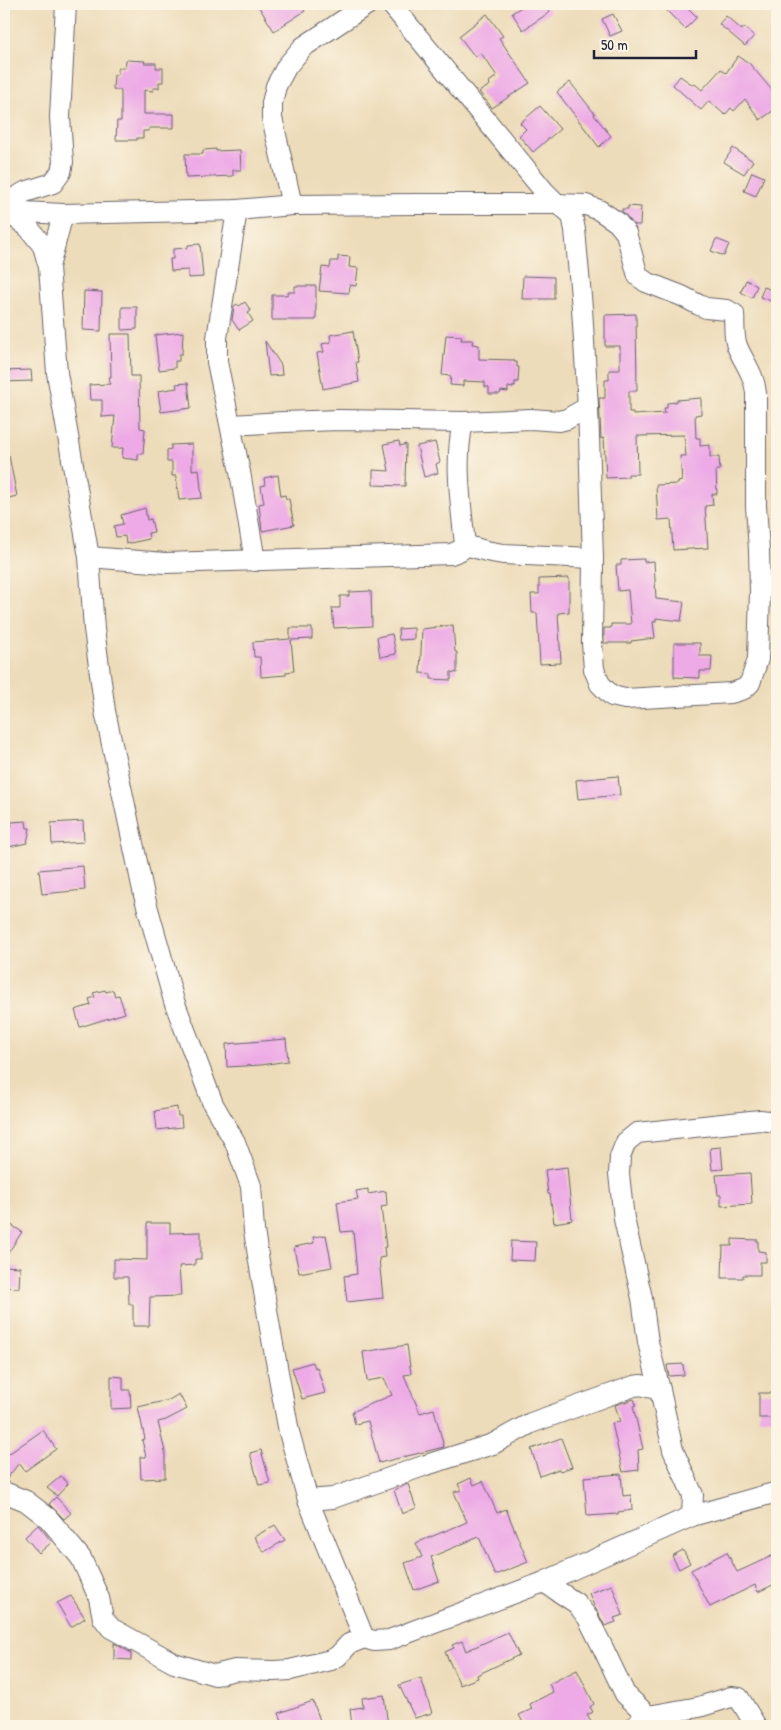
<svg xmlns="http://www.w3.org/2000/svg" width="781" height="1730" viewBox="0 0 781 1730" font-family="'Patrick Hand',sans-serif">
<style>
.building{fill:#edaae6}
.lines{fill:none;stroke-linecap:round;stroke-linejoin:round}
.minor-casing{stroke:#696367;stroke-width:22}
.minor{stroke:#fff;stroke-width:20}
</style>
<rect width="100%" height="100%" fill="#fcf5e5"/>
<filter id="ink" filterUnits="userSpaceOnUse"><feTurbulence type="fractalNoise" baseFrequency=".02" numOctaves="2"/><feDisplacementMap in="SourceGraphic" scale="10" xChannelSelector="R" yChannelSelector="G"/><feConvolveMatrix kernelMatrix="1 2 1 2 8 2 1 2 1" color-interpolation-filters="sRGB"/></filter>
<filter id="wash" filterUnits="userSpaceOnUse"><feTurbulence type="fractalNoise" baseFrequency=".0096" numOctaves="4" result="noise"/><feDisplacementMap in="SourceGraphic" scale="20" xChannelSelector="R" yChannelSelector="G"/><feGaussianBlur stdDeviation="1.12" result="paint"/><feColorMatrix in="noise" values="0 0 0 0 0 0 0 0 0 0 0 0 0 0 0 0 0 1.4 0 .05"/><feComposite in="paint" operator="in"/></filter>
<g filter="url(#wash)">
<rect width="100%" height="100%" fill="#eddcba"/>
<g id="blocks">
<g class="building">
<path d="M257 4H301L305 11 274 31Z"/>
<path d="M526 4H544L550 12 523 30 512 13Z"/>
<path d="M675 4H684L697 17 685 29 667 11Z"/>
<path d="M487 14 503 36 499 38 530 83 492 108 479 92 490 85 489 82 497 76 481 53 475 57 459 36Z"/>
<path d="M613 14 622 31 610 36 602 19Z"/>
<path d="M726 16 742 30 744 27 754 36 745 46 719 24Z"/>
<path d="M738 56 749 63 777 96V108L760 120 745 99 734 111 731 108 725 115 709 101 701 110 673 85 680 76 693 85 695 84 702 90 721 69 726 73Z"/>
<path d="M126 60 145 61 144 63H156V68H163V82H159V88H153V91L144 90V114H174V128H149V131H143V138H137V140H116L117 121H121V90L113 89 114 75H118V68H125Z"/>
<path d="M570 82 595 114 594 115 611 136 599 147 557 92Z"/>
<path d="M540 106 560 129 533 152 519 136 526 129 520 123Z"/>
<path d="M733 148 753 161 744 174 724 162Z"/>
<path d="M216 149V151L240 150 241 170H233V176L186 178 185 154H203V150Z"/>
<path d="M752 172 764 177 756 196 744 191Z"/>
<path d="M628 206 641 207 640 225H634L622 211V209H628Z"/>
<path d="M716 239 729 244 724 256 711 251Z"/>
<path d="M200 244 203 277 188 278V270L171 271 170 259H173V249L188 248V245Z"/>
<path d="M338 256 350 257 349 267 358 268 356 286 350 285 349 293 319 291 322 267 330 268 331 261H338Z"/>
<path d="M523 276 554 277V299H522Z"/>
<path d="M746 280 757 286 752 298 741 292Z"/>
<path d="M295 286H316V320H272V295H285L288 294V292H295Z"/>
<path d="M764 287 777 292V303L760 297Z"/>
<path d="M84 291 102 292 101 331 83 330Z"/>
<path d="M245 302 251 311 248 313 253 321 239 330 232 320 234 306 237 304 239 306Z"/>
<path d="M122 307H137V329L122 330Z"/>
<path d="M636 314 637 391H629V412H633V415L665 413 664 408H667V403L676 402V400L701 398V414L695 415 696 438H700V446L710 445V457H719L720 470H716L717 494H712L713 505 705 506 708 548 673 550 671 519 658 520 656 485 678 484V482L682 481 680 456H686L684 435 637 436 638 474H628V477L606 478 604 438 601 439 599 398H605V380H609V370H620V346H605V315Z"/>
<path d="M353 331 358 362H356L359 382 323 389 317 353 324 352 322 344 331 342 330 335Z"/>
<path d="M183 332 182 354H179V361H175V368L159 370 155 335Z"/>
<path d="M110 334H130L131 376H139L140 428 145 429 143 454H138V460L122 458 123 448H112L115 416 102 417V400H90L89 385 110 384 109 377H111Z"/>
<path d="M446 335 462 336 461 340H473L472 344 479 345V359L514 360V362H517V367H519L518 382H515V386H513V388L508 387V392L501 391 500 394H489V387H485V382L463 381V386L450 385 451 376 442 375Z"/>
<path d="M265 341 281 365 282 375 269 376Z"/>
<path d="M31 370 32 381 4 382V371Z"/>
<path d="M188 383 191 408 161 412 158 391 177 388 176 384Z"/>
<path d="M399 441 400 446 406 444 405 486 373 485V470L389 471 384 444Z"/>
<path d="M435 442 440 462 436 464 438 473 424 477 417 446Z"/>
<path d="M192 444V470L199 469 202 498 179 500 176 476H172V462H167V450L171 449V445Z"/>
<path d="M4 456H9L17 496 4 499Z"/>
<path d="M278 475 281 496 285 495 286 499H289L294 525 262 531 259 504 264 503 261 486 265 485 264 478Z"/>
<path d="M145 508 147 520 151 519 154 532 148 533 149 539 126 544 125 536 116 537 114 526 123 524 121 515Z"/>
<path d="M644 559V562L654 561 656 599 684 602 681 621 656 618V621L653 622 655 638 631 641V643H604V628H611V624H631L628 590 618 591 616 565H621V560Z"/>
<path d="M569 578V612L558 613 561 663 540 664 537 613H532L531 594H539V579Z"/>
<path d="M371 591 372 626 334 628 332 608H340V596H349V592Z"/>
<path d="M453 625 455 652H457V673L451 672V680L431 679V674L420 673 422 629Z"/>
<path d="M290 628H312V639L291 640 294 671 286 672V675L261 677 260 657H254L253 642 290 639Z"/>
<path d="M414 628V639L399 640 398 629Z"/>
<path d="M392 634 396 654 380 657 377 637Z"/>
<path d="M674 643H700V656H712L711 671H700V678L674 677Z"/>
<path d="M618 776 620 795 578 799 576 780Z"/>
<path d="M26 821 27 828H30L27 843 4 848V827H6V825L12 826 11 822Z"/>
<path d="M83 821 84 842 52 844 51 823Z"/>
<path d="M83 866 85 890 42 894 39 870Z"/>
<path d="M105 990 106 992 113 990 115 996 119 995 125 1013 80 1027 75 1010 91 1005 89 999 95 997 93 993Z"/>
<path d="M286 1039 288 1061 261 1065 227 1067 226 1044Z"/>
<path d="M177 1107 178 1116H181L182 1127 157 1130 155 1111Z"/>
<path d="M721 1147 723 1169 712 1170 710 1148Z"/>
<path d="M567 1167 572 1220 554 1223 550 1194H548L545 1170Z"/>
<path d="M750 1173 752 1204 721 1206V1195H718L716 1175Z"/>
<path d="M368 1189V1194L386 1191 387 1206 381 1207 386 1247H384L385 1257 379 1258 383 1298 347 1302 344 1276 357 1274 353 1231 341 1232 337 1202 358 1199 356 1191Z"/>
<path d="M147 1223H170V1233L201 1232V1259H195V1265L179 1266 181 1296 150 1297 149 1326H133V1304H129L128 1277H114V1259L147 1260Z"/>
<path d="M10 1224 22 1232 4 1259V1233Z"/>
<path d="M326 1235 332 1267 299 1273 294 1247 314 1243 313 1237Z"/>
<path d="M732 1239 758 1240V1251L766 1252V1262H760V1275H743V1278H722L723 1246H732Z"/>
<path d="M511 1241 536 1242 535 1261 510 1260Z"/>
<path d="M4 1266 20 1267 19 1288 4 1287Z"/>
<path d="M407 1345 411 1374 404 1375 420 1413 434 1409 444 1447 379 1463 368 1421 355 1424 352 1412 392 1395 384 1378 367 1381 363 1352Z"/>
<path d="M313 1362 315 1368 317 1367 325 1393 302 1399 292 1368Z"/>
<path d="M683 1364 684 1375 669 1376 667 1365Z"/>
<path d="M111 1376 123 1377V1390H130L131 1408 111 1409Z"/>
<rect x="759" y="1393" width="18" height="25"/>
<path d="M179 1394 187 1409 166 1420 158 1422 165 1452V1478L141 1479 140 1457H146L142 1440 145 1439 138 1407 169 1400Z"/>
<path d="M634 1399 636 1405 633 1406 643 1449 638 1450 639 1470 623 1472 612 1423 620 1422 615 1405Z"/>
<path d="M43 1430 56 1449 25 1471 19 1463 5 1481 4 1480V1457Z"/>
<path d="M561 1438 572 1467 560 1471 559 1469 540 1476 531 1449Z"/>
<path d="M261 1450 270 1483 259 1485 250 1453Z"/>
<path d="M621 1474 623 1496 631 1495 632 1510 618 1512V1514L587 1516 584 1477Z"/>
<path d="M61 1476 68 1484 57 1496 47 1488Z"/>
<path d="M471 1478 474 1485 483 1481 497 1513 506 1509 528 1562 495 1575 479 1537 431 1557 439 1581 414 1590 405 1563 422 1557 416 1543 467 1522 454 1492 461 1490 458 1484Z"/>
<path d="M408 1484 416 1508 402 1514 394 1490Z"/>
<path d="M56 1497 71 1513 64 1519 49 1504Z"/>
<path d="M38 1525 52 1542 39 1553 25 1537Z"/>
<path d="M275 1525 285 1540 264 1552 254 1537Z"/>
<path d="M683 1550 690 1563 679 1569 672 1556Z"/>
<path d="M727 1552 737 1572 774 1555 777 1563V1583L758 1592 755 1585 710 1607 691 1570Z"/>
<path d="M612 1585 623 1615 614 1618 616 1622 605 1626 594 1606 589 1593Z"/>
<path d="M71 1596 85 1618 71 1627 57 1603Z"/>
<path d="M508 1632 519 1655 477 1675 478 1678 460 1685 445 1652 454 1648 452 1645 462 1641 466 1651Z"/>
<path d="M114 1643 131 1653V1660L114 1659Z"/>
<path d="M577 1670 594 1704 590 1707 593 1712 587 1715 591 1722 583 1726H525L519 1715 532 1709 530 1704 553 1692 549 1684Z"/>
<path d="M421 1678 432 1713 415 1718 399 1685Z"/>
<path d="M384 1695 388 1726H352L350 1709 363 1707 362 1698Z"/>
<path d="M313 1701 322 1726H297L294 1719 283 1723 279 1713Z"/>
</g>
</g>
</g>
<g filter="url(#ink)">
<use href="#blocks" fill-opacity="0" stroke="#696367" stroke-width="1"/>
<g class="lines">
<defs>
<g id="minor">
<path d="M4 204 25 192 53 183 61 172 63 162 60 117 66 4"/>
<path d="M292 205 272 118V103L276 86 287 66 303 47 368 4"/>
<path d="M237 210 217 338V362L240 472 255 561"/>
<path d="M5 211 63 214 237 210 292 205 417 204H557L564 208 572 215 575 230 582 308 588 407 593 558 592 643 594 669 600 684 612 696 625 699 731 693 744 689 750 683 758 659 760 591 759 550 756 506V393C754 373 744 363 737 346 733 335 735 325 734 314L727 310 706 308 699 305 682 296 646 282 638 276 626 233 617 222 599 210 586 205 557 204 544 191 391 4"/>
<path d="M6 211 28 227 43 246 49 267 57 373 89 557 94 629 105 711 144 895 174 1001 213 1104 235 1142 251 1186 254 1231 270 1328 289 1432 308 1500 364 1638 374 1641 389 1640 544 1582 692 1516 777 1492"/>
<path d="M49 267 63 214"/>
<path d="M231 425 284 422 339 420 463 422 531 419 559 421 567 419 588 407"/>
<path d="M465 545 486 551 503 554 593 558"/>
<path d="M89 557 165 563 451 554 461 550 465 545C461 504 454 462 463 422"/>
<path d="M660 1390 648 1342 642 1298 624 1219 619 1174 620 1157 626 1142 637 1133 760 1120 777 1122"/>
<path d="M4 1492 26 1501 48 1518 81 1558 99 1598 103 1618 111 1628 174 1663 215 1675 235 1670 274 1671 290 1670 331 1660 338 1656 349 1644 364 1638"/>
<path d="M308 1500 333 1498 426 1465 493 1444 531 1423 634 1386 641 1385 660 1390 673 1450 693 1495 692 1516"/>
<path d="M544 1582 576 1603 588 1618 602 1646 625 1694 648 1716"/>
<path d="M635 1726 648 1716 699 1707 731 1697 739 1698 756 1726"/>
</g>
</defs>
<use href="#minor" class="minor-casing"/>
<use href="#minor" class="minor"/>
</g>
</g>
<rect width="781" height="1730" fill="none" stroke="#fcf5e5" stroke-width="20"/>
<path d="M594 50v8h102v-8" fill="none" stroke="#22223b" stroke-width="2.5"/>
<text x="601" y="50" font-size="15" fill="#22223b" stroke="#fcf5e5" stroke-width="4" paint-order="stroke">50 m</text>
</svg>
